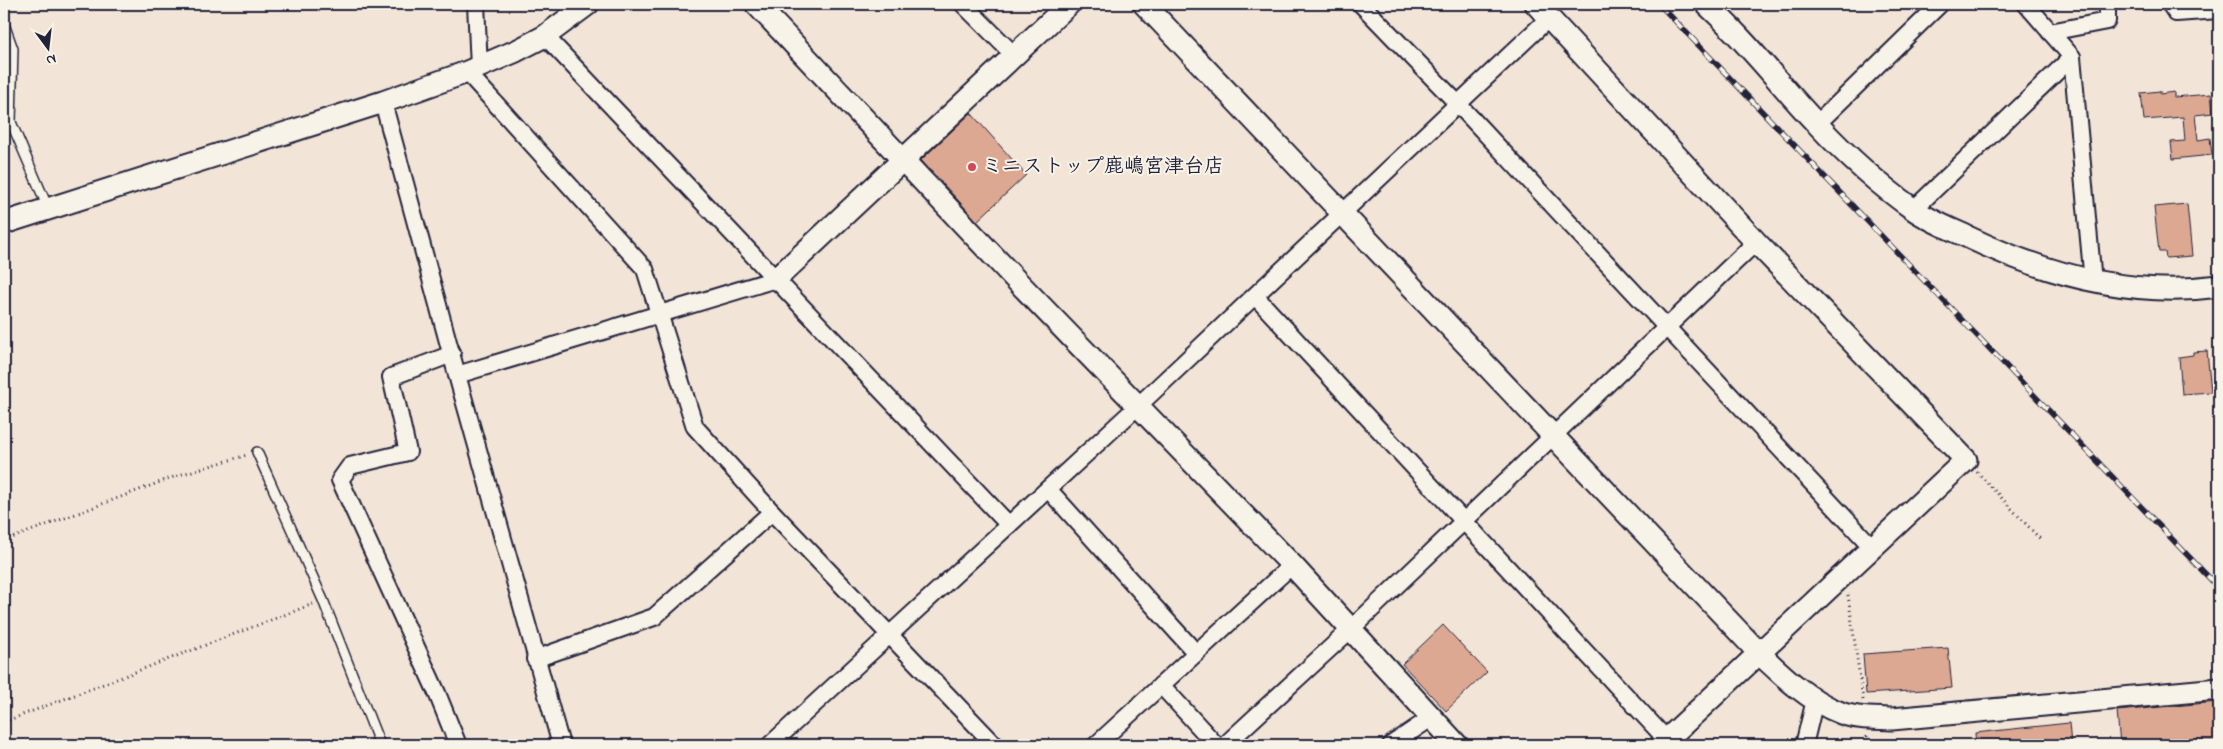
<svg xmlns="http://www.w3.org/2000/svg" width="2223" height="749" viewBox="0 0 2223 749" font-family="'Indie Flower','Klee One',sans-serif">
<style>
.building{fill:#dda892;stroke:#22223b}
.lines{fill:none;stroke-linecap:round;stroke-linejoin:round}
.service-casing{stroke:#22223b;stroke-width:12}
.minor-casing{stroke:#22223b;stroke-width:20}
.tertiary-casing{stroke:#22223b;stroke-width:25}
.path{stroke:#22223b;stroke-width:3;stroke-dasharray:1 4;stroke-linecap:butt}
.service{stroke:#f7f3e8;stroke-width:9}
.minor{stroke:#f7f3e8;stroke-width:16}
.tertiary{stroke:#f7f3e8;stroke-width:21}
.rail-casing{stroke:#22223b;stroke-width:5.5}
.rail{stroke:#f7f3e8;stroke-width:4;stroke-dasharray:11;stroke-linecap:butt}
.poi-dot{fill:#d1495b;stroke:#f7f3e8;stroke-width:2}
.labels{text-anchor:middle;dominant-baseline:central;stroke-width:4;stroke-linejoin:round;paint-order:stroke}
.poi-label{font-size:20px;font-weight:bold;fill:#22223b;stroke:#f7f3e8;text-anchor:start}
</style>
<rect width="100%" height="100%" fill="#f2e4d7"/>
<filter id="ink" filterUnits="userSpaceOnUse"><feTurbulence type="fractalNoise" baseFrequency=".02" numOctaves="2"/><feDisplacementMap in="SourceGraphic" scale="10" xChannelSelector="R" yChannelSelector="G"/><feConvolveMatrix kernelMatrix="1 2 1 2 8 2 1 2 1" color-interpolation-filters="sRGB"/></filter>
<g filter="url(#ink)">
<g class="building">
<path d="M2160 91V94L2174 92V97L2211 94 2213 113 2195 115 2198 140 2210 138 2212 155 2173 159 2171 142 2185 141 2183 117 2144 120 2141 93Z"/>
<path d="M971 113 1026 175 977 221 921 160Z"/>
<path d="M2187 204 2192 256 2166 258 2165 252H2159L2154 207Z"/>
<path d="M2207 351 2211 392 2182 394 2179 357 2193 355V352Z"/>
<path d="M1443 625 1487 672 1446 711 1402 664Z"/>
<path d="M1948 648 1952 688 1866 694 1863 654Z"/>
<path d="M2218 702 2219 745H2120L2117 711Z"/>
<path d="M2069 723 2071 745H1976L1975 733Z"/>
</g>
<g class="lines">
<defs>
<g id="service">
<path d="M4 24 13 49 11 122 48 208"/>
<path d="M257 452 323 600 380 745"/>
</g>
<g id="minor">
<path d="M476 4 479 67"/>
<path d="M963 4 1014 55"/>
<path d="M1361 4 1458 104 1872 547"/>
<path d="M2026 4 2072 57 2093 282"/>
<path d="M2170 4 2176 13 2219 10"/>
<path d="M2050 32 2107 21V4"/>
<path d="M545 36 1009 525"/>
<path d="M467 72 645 269 695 427 772 512 995 745"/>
<path d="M383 102 457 375 561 745"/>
<path d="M1817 124 1940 4"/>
<path d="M1914 209 2072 57"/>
<path d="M1255 296 1667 740"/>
<path d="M452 354 391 377 408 452 350 466 340 480 437 693 458 745"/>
<path d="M457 375 776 279"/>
<path d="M1048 489 1196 653"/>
<path d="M535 659 654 617 772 512"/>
<path d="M1161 685 1216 745"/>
<path d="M770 745 1139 405 1549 18"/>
<path d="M1096 745 1292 565"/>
<path d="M1225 745 1351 629 1756 242"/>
<path d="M1391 745 1431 718"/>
<path d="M1804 745 1815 700"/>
</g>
<g id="tertiary">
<path d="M756 4 1017 281 1292 565 1457 745"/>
<path d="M1144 4 1759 653C1783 676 1809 701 1841 713 1856 719 1876 718 1892 719L2219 689"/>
<path d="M1536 4 1756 242 1966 460 1661 745"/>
<path d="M1706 4C1746 40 1779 84 1817 124 1845 154 1879 185 1913 209 1930 221 1951 229 1970 238 2048 275 2133 298 2219 286"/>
<path d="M4 223 383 102 467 72 516 51 545 36 588 4"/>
<path d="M776 279 1069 4"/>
</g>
</defs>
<use href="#service" class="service-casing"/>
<use href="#minor" class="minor-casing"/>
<use href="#tertiary" class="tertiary-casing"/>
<g class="path">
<path d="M1977 472 2042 541"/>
<path d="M4 541 179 475 247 455"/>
<path d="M1848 595 1863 700"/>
<path d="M4 722 313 604"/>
<path d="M1867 736V745"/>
</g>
<use href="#service" class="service"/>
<use href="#minor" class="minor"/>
<use href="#tertiary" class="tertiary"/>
<defs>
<path id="rail" d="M1659 4 2219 588"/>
</defs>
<use href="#rail" class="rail-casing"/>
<use href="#rail" class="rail"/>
</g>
</g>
<circle class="poi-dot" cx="972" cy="167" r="5"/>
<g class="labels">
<g class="poi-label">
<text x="982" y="167">ミニストップ鹿嶋宮津台店</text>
</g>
</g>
<rect width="2223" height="749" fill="none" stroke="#f7f3e8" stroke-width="20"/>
<rect x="10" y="10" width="2203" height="729" fill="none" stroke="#22223b" stroke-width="2" filter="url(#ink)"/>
<g transform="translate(48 48) rotate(165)" stroke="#f7f3e8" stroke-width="4" paint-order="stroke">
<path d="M0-4L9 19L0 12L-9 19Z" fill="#22223b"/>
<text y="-8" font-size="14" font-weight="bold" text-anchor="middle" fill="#22223b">N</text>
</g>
</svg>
